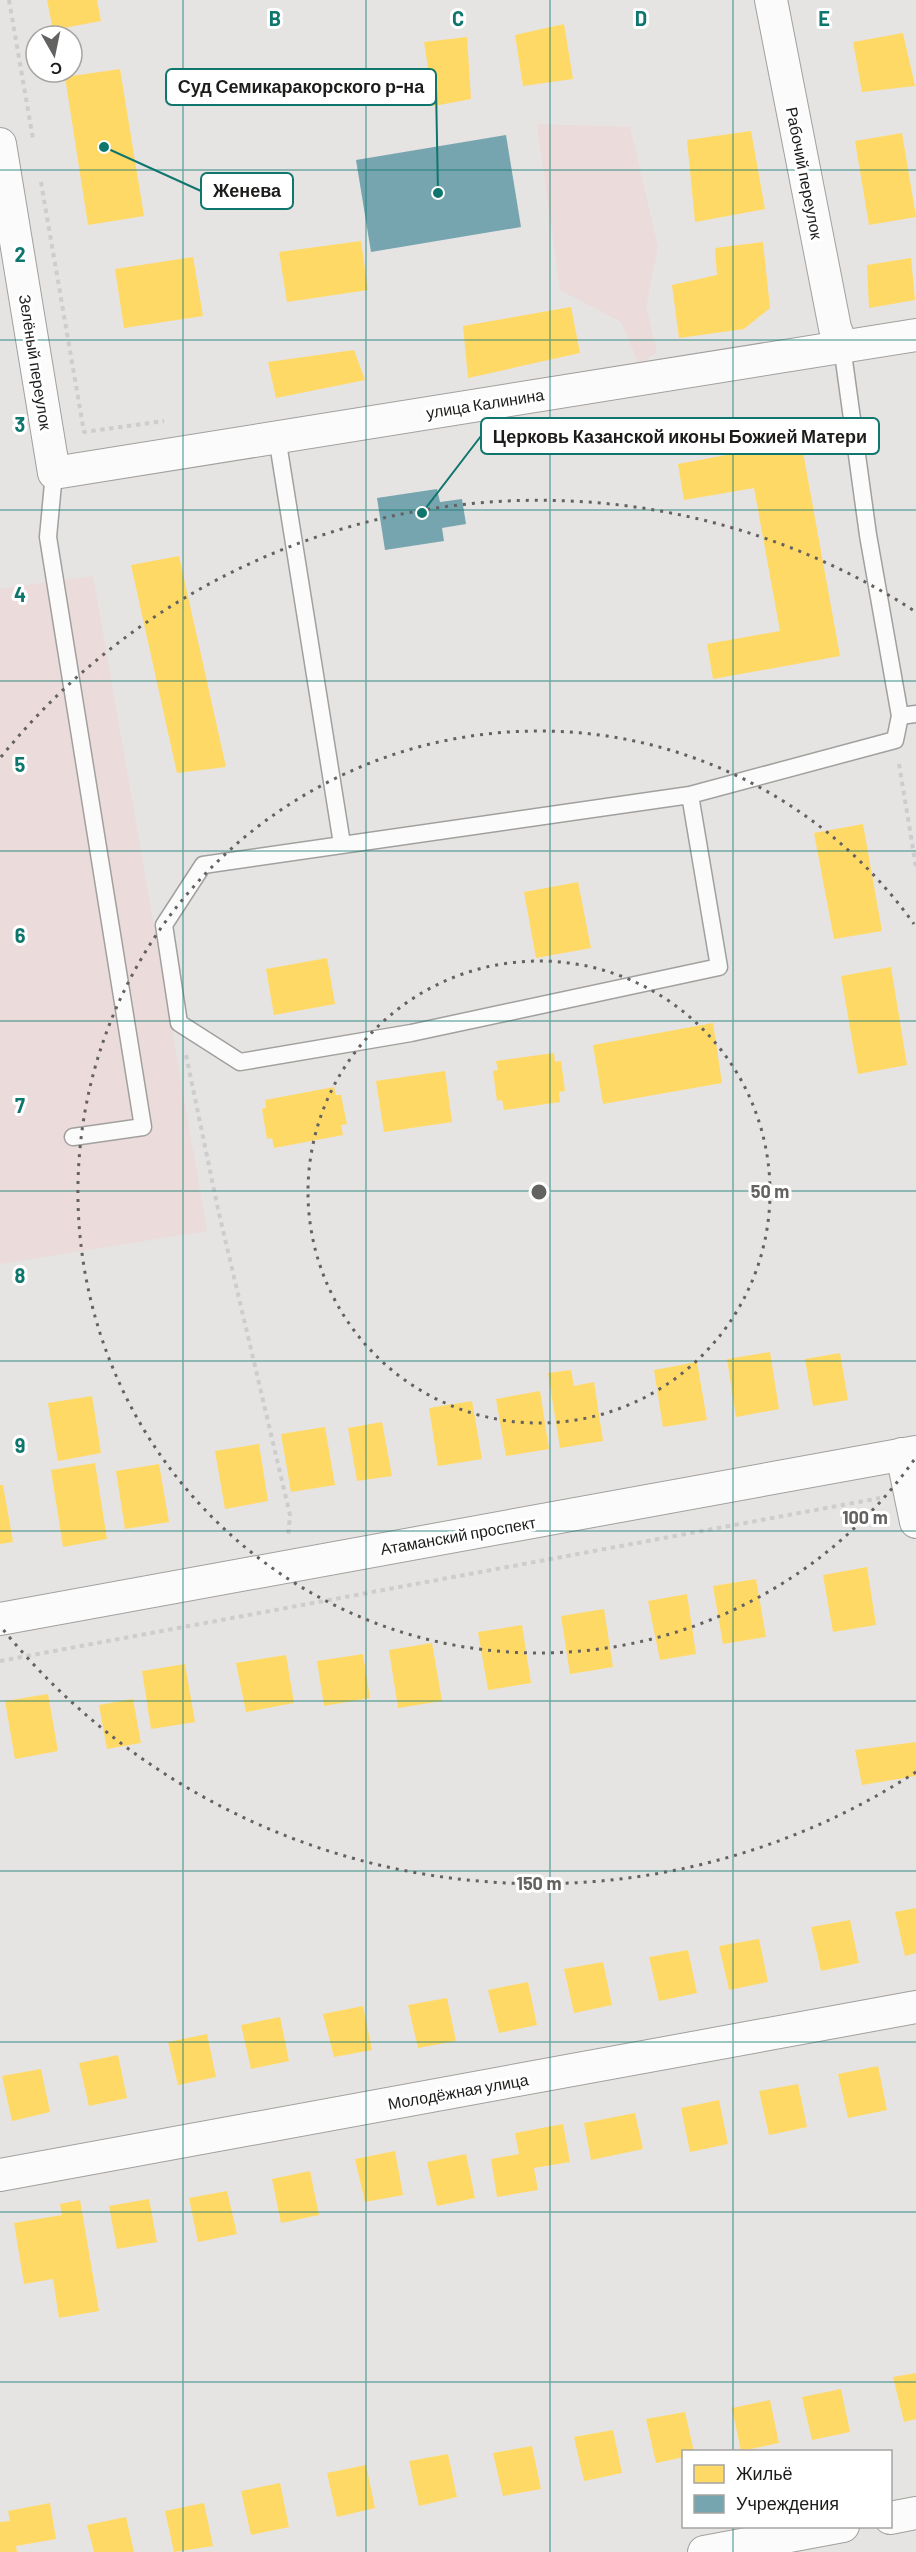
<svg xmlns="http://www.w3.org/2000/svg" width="916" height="2552" viewBox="0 0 916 2552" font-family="Barlow,sans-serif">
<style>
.industrial{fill:#ebdbda}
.homes{fill:#ffd966}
.public{fill:#76a5af}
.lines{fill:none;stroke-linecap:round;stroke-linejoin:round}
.service-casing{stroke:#a1a09e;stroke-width:19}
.minor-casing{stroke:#a1a09e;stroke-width:34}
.path{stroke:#cdcdcd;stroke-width:4;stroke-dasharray:4.5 4.5;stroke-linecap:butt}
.service{stroke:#fbfbfb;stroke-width:16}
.minor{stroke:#fbfbfb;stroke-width:32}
.grid{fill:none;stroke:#0f766e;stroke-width:1.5;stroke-opacity:0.55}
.ring{fill:none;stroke:#636260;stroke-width:3;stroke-dasharray:3 6}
.labels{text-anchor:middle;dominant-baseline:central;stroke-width:6;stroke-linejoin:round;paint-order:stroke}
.street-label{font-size:16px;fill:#1d1c1a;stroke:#fff}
.grid-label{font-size:20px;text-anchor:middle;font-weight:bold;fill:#0f766e;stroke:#fff;stroke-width:6;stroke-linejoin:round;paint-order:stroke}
.centre{fill:#636260;stroke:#fff;stroke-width:3}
.ring-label{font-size:18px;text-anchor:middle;font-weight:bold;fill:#636260;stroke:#fff;stroke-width:6;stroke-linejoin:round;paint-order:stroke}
.leader{fill:none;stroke:#0f766e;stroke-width:2}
.callout-dot{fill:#0f766e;stroke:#fff;stroke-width:2}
.callout{fill:#fff;stroke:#0f766e;stroke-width:2}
.callout-label{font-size:18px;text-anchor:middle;font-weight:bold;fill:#1d1c1a}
</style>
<rect width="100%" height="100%" fill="#e6e4e2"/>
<g class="industrial">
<path d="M537 124 630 127 658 247 646 307 657 352 639 364 621 322 560 290Z"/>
<path d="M93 576 207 1231 0 1264V589Z"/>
</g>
<g class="homes">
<path d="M47 0H97L101 21 53 30Z"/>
<path d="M564 24 573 79 523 86 515 35Z"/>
<path d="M903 33 915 86 862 92 853 42Z"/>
<path d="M467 37 471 99 434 106 424 42Z"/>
<path d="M120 69 144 216 88 225 65 77Z"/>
<path d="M751 131 765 209 695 222 687 140Z"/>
<path d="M902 133 916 217 869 225 855 141Z"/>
<path d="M361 241 368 290 287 302 279 252Z"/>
<path d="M763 242 770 308 744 329 679 338 672 285 717 275 715 248Z"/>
<path d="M193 257 203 316 124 328 115 269Z"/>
<path d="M911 258 915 300 869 308 867 265Z"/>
<path d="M571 307 580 353 468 378 463 326Z"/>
<path d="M354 350 365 380 276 398 268 362Z"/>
<path d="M801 441 840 656 713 679 707 644 780 631 754 488 684 500 678 464Z"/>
<path d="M179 556 226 767 177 773 131 565Z"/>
<path d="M863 824 882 931 834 939 814 833Z"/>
<path d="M578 882 591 948 536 958 524 892Z"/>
<path d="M327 958 335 1004 274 1015 266 969Z"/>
<path d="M891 967 907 1065 858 1074 841 976Z"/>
<path d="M713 1023 722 1083 603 1104 593 1045Z"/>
<path d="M554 1053 555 1062 561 1061 565 1091 559 1092 560 1102 504 1110 502 1100 497 1101 493 1071 498 1070 496 1061Z"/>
<path d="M445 1071 452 1122 384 1132 376 1081Z"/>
<path d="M334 1087 336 1095H341L347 1124 341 1125 343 1135 274 1148 272 1138 267 1139 262 1109 266 1108 265 1100Z"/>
<path d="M770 1352 779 1409 736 1417 727 1359Z"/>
<path d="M840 1353 848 1400 813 1406 805 1359Z"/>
<path d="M697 1362 707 1420 663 1427 654 1370Z"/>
<path d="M571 1370 574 1386 594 1382 603 1441 560 1448 548 1373Z"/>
<path d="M540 1391 549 1449 506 1456 496 1399Z"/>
<path d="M92 1396 101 1453 58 1461 48 1403Z"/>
<path d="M472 1401 482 1459 438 1466 429 1408Z"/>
<path d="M382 1422 392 1476 357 1481 348 1428Z"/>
<path d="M325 1427 335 1485 291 1492 281 1434Z"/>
<path d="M259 1444 268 1501 225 1509 215 1451Z"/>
<path d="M95 1463 107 1539 63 1547 51 1470Z"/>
<path d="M159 1464 169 1522 125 1529 116 1471Z"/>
<path d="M0 1485H3L13 1542 0 1544Z"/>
<path d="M867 1567 876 1625 833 1632 823 1575Z"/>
<path d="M756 1579 766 1637 723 1644 713 1586Z"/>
<path d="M687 1594 696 1654 660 1660 648 1601Z"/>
<path d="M604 1609 613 1667 570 1674 561 1616Z"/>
<path d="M522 1625 531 1683 488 1690 478 1632Z"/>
<path d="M432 1643 442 1701 398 1708 389 1650Z"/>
<path d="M363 1654 370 1698 324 1706 317 1661Z"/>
<path d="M286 1655 294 1703 246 1712 236 1663Z"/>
<path d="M185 1664 195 1722 151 1729 142 1671Z"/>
<path d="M48 1694 58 1751 15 1759 5 1701Z"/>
<path d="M133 1699 141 1743 107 1749 99 1705Z"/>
<path d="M916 1742V1776L862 1785 855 1750Z"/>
<path d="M916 1908V1953L905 1956 895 1912Z"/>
<path d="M850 1920 859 1963 821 1971 811 1927Z"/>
<path d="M759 1939 768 1982 729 1990 719 1946Z"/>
<path d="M688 1950 697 1993 659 2001 649 1957Z"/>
<path d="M603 1962 612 2005 574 2013 564 1969Z"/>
<path d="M528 1982 537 2025 499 2033 488 1990Z"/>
<path d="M447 1998 456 2041 418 2048 408 2005Z"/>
<path d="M363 2006 372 2050 334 2057 323 2014Z"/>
<path d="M280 2017 289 2061 251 2069 241 2025Z"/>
<path d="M207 2034 216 2077 178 2085 168 2042Z"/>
<path d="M118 2055 127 2098 89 2106 79 2063Z"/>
<path d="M878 2066 887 2110 848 2118 838 2074Z"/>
<path d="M41 2069 50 2112 12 2121 2 2076Z"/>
<path d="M798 2084 807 2127 769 2135 759 2091Z"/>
<path d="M719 2100 728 2144 690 2152 681 2108Z"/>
<path d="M635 2113 643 2149 591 2160 584 2123Z"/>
<path d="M563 2124 570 2162 534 2168 538 2190 497 2197 491 2159 519 2154 515 2133Z"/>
<path d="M395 2151 403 2195 365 2202 355 2159Z"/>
<path d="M466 2154 475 2198 437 2206 427 2162Z"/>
<path d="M310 2171 319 2215 281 2223 272 2179Z"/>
<path d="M227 2191 237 2234 198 2242 189 2198Z"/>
<path d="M149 2199 157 2242 117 2249 109 2206Z"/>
<path d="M80 2200 99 2311 59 2318 53 2279 24 2284 14 2223 62 2215 60 2204Z"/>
<path d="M916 2373V2419L904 2422 893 2377Z"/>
<path d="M841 2389 850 2432 812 2440 802 2397Z"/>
<path d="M770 2400 779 2443 741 2451 732 2408Z"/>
<path d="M685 2412 694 2452H684V2457L656 2463 646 2419Z"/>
<path d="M613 2430 622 2473 584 2481 574 2437Z"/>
<path d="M532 2446 541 2489 503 2496 493 2453Z"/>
<path d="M448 2454 457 2497 419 2506 409 2461Z"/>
<path d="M366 2465 375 2508 337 2517 327 2473Z"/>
<path d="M280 2483 289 2527 251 2535 241 2491Z"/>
<path d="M50 2503 56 2539 16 2546 17 2552H0V2522L10 2521 8 2511Z"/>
<path d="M204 2503 213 2546 174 2552 165 2511Z"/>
<path d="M126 2517 134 2552H94L87 2525Z"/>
</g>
<g class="public">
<path d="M506 135 521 227 371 252 356 160Z"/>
<path d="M437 489 440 502 462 499 466 524 442 528 444 541 385 550 377 498Z"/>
</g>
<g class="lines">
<defs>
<g id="service">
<path d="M277 437 342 844"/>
<path d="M54 473 48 537 143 1127 73 1137"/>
<path d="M900 716 916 714"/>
<path d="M690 795 719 967 411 1033 240 1062 179 1023 164 925 203 865 690 795 895 740 900 716 868 535 842 346"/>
</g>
<g id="minor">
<path d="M771 0 835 328 842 346"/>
<path d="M0 144 54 473 916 335"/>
<path d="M902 1454 916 1522"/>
<path d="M0 1619 916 1452"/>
<path d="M0 2175 916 2007"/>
<path d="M890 2518 916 2513"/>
<path d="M704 2552 843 2526"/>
</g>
</defs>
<use href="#service" class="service-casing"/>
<use href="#minor" class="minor-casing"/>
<g class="path">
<path d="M9 0 33 139"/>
<path d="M41 182 84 432 164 421"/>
<path d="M899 764 916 867"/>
<path d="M186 1055 218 1209 290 1515 288 1537"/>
<path d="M0 1661 880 1498"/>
</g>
<use href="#service" class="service"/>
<use href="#minor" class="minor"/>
</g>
<path class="grid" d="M183 0V2552M366 0V2552M550 0V2552M733 0V2452M0 170H916M0 340H916M0 510H916M0 681H916M0 851H916M0 1021H916M0 1191H916M0 1361H916M0 1531H916M0 1701H916M0 1871H916M0 2042H916M0 2212H916M0 2382H916M733 2526V2552"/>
<g class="ring">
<circle cx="539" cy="1192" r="231"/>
<path d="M914 1460A461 461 0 1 1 914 924"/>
<path d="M916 1772A692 692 0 0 1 1 1627M1 757A692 692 0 0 1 916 612"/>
</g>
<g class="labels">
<g class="street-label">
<text transform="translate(805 173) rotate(79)">Рабочий переулок</text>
<text transform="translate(36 362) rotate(81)">Зелёный переулок</text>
<text transform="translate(485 403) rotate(-9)">улица Калинина</text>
<text transform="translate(458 1535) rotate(-10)">Атаманский проспект</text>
<text transform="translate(458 2091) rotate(-10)">Молодёжная улица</text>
</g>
</g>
<g class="grid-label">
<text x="275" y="26">B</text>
<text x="458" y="26">C</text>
<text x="641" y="26">D</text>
<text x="824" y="26">E</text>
<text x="20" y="262">2</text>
<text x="20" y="432">3</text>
<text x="20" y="602">4</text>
<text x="20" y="772">5</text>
<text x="20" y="943">6</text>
<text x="20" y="1113">7</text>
<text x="20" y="1283">8</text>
<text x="20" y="1453">9</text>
</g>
<circle cx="539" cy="1192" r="9" class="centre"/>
<g class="ring-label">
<text x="770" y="1198">50 m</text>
<text x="865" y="1524">100 m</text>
<text x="539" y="1890">150 m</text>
</g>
<path class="leader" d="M438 193L436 87M104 147L201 191M422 513L481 436"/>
<g class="callout-dot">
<circle cx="438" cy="193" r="6"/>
<circle cx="104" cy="147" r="6"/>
<circle cx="422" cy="513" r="6"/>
</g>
<g class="callout">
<rect x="166" y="69" width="270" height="36" rx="6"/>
<rect x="201" y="173" width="92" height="36" rx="6"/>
<rect x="481" y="418" width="398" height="36" rx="6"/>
</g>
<g class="callout-label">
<text x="301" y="93">Суд Семикаракорского р-на</text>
<text x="247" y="197">Женева</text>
<text x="680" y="443">Церковь Казанской иконы Божией Матери</text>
</g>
<rect x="682" y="2450" width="210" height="78" fill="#ffffff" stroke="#a5a4a3" stroke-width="1.5"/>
<rect x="694" y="2465" width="30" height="18" fill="#ffd966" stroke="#a5a4a3" stroke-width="1.5"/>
<text x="736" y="2480" font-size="18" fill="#1d1c1a">Жильё</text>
<rect x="694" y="2495" width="30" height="18" fill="#76a5af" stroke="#a5a4a3" stroke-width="1.5"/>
<text x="736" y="2510" font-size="18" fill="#1d1c1a">Учреждения</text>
<g transform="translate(54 54) rotate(171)"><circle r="28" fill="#ffffff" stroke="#a5a4a3" stroke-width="1.5"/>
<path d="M0-4.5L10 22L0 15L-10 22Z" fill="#636260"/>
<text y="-9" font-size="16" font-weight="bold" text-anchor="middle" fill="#1d1c1a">С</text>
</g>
</svg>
